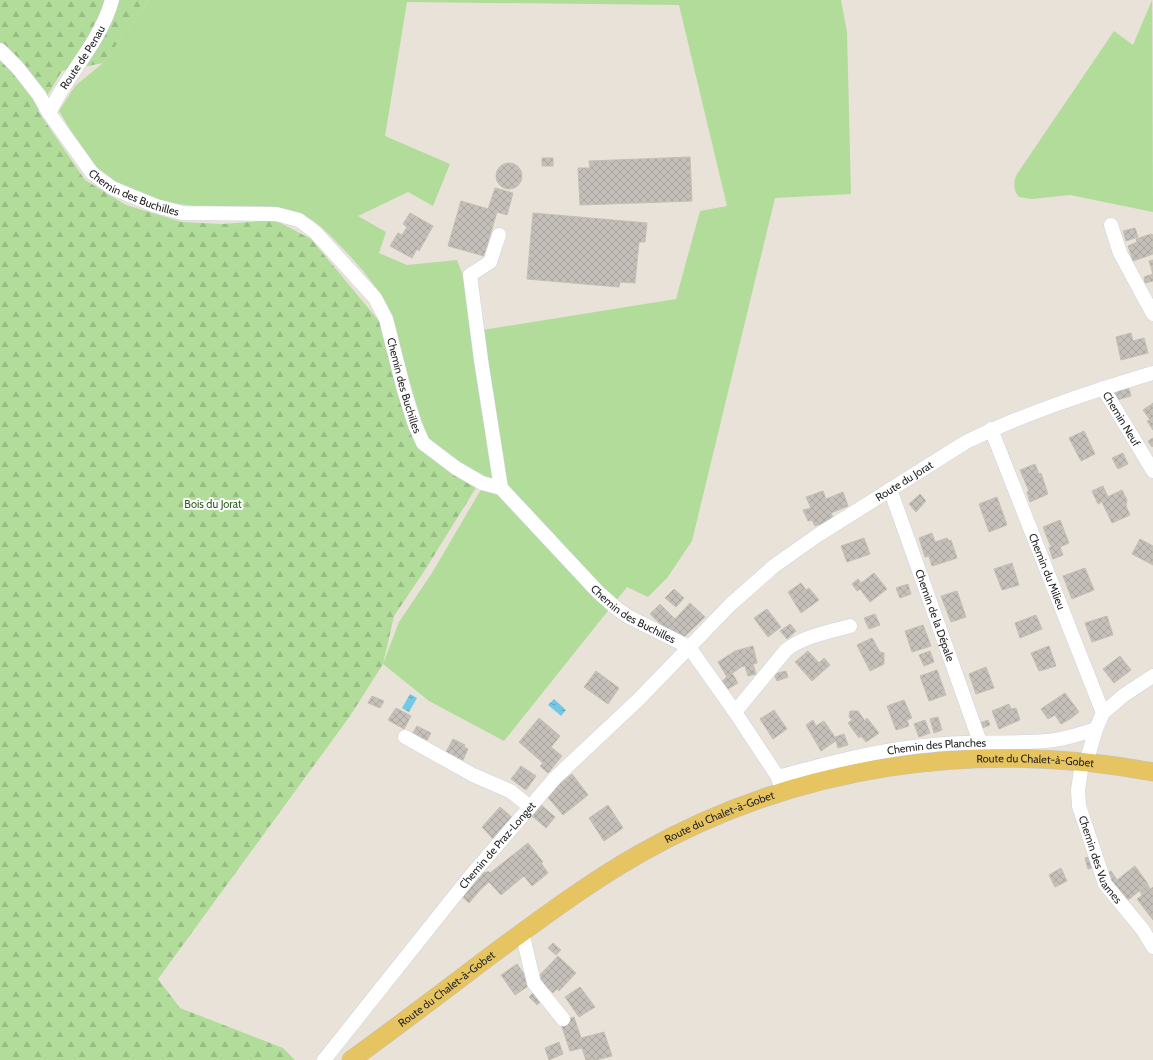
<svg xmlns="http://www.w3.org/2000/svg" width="1153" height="1060" viewBox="0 0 1153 1060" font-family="Cabin,sans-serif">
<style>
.grass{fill:#b1dc99;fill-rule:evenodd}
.forest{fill:url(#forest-firs)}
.water{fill:url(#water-ripples)}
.building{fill:url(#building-cross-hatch);stroke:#c4beb3}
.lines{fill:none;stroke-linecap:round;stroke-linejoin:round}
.minor-casing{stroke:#cfd2df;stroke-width:15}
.major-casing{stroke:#c3c3c3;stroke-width:19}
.minor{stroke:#fff;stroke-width:14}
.major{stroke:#e6c461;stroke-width:18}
.labels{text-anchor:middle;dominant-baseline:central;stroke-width:4;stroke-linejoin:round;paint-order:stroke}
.street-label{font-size:11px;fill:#272727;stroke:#fff}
.park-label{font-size:11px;fill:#2c5d1e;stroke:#fff}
</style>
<defs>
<pattern id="forest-firs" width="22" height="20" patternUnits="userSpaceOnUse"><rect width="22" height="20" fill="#b1dc99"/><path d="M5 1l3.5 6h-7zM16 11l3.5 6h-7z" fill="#98bd84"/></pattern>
<pattern id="water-ripples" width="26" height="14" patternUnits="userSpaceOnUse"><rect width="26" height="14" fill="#72c9e5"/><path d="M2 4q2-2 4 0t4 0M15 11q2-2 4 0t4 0" fill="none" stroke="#5ea3ba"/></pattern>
<pattern id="building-cross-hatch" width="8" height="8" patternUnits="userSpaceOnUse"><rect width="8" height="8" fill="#c4bfb9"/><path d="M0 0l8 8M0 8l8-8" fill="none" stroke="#a8a49f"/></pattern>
</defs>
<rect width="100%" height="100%" fill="#e9e2d9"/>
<g class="grass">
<path d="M149 0H841L847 32 851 194 775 198 692 541 667 578 648 597 627 587 504 741 429 701 383 664 399 622 432 573 486 481C470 470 440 454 429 438 424 429 421 418 418 409 411 388 406 367 400 346 398 336 396 325 392 316 382 288 343 247 320 226 296 205 266 206 235 207 189 209 133 201 98 168 81 152 71 130 59 111L75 86 103 63ZM407 2 679 5 727 206 700 211 676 299 476 331 469 291 457 260 407 265 379 253 386 232 358 216 408 192 433 206 450 164 385 136Z"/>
<path d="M1152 0 1153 212 1070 195 1032 199 1019 197C1013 190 1013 182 1017 174L1114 31 1133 45Z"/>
</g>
<path class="forest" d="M0 0H149L103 63 62 71 38 111 85 180 126 205 182 222 222 224 275 220 311 239 379 321 397 390 420 447 477 486 425 570 394 616 383 664 350 716 158 979 180 1008 283 1048 295 1060H0Z"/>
<g class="water">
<path d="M410 694 417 698 409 712 402 708Z"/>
<path d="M554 699 566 710 561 716 548 705Z"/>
</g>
<g class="building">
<path d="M690 157 692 201 580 205 578 168H590L589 161Z"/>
<rect x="542" y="158" width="11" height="8"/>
<circle cx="509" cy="176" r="13"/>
<path d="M495 188 513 193 507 215 497 212 484 256 448 246 461 201 488 209Z"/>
<path d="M410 213 433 226 419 251 417 249 412 258 390 246 398 233 402 235 407 227 403 224Z"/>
<path d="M533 213 647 223 645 242H639L635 283 620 282 619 287 527 279Z"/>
<path d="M1135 228 1138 237 1126 241 1123 231Z"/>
<path d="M1151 234 1153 235V254L1133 261 1128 246 1137 242 1136 239Z"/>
<path d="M1153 260V274L1149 261Z"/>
<path d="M1153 274V281L1145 283 1144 277Z"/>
<path d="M1131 333 1133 341 1144 338 1148 353 1121 360 1116 337Z"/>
<path d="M1128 386 1131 396 1117 400 1114 390Z"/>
<path d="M1153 403V430L1147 421 1150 420 1143 410Z"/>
<path d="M1084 431 1095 454 1081 461 1069 438Z"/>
<path d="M1153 438V446L1152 447 1148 441Z"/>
<path d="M1123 453 1128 464 1118 469 1112 458Z"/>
<path d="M1035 464 1039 474 1041 473 1048 494 1030 502 1027 492 1029 491 1020 470Z"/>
<path d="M1103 486 1108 497 1101 500 1102 502 1098 504 1092 491Z"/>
<path d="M1122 490 1127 500 1126 506 1130 515 1112 523 1101 500Z"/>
<path d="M823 491 826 499 843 492 848 506 831 513 834 519 815 526 812 520 808 521 803 510 811 508 806 497Z"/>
<path d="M920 494 926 501 916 512 909 504Z"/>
<path d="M997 497 1007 525 989 532 979 504Z"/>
<path d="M1060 520 1069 543 1060 547 1063 555 1053 559 1049 548 1051 547 1043 527Z"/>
<path d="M932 533 935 542 947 538 949 541 951 540 957 558 932 566 929 556 925 557 919 538Z"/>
<path d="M864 538 870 554 847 562 841 546Z"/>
<path d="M1140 539 1153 546V565L1132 554Z"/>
<path d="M1012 563 1019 585 1002 590 994 569Z"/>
<path d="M1085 568 1094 590 1072 599 1063 576Z"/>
<path d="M874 573 887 589 870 602 860 589 857 591 852 584 858 579 861 583Z"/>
<path d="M801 583 806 590 809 588 819 600 801 613 788 592Z"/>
<path d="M908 584 911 594 900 598 896 588Z"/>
<path d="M674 589 684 598 676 607 665 598Z"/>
<path d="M957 591 966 617 951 622 941 596Z"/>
<path d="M690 603 705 617 682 639 671 634 650 614 660 604 675 619Z"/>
<path d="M767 609 781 627 768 637 754 618Z"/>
<path d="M875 614 880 625 869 629 864 618Z"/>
<path d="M1036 615 1042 629 1020 638 1015 623Z"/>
<path d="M1107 616 1113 635 1092 642 1085 623Z"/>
<path d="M790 624 796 631 787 639 780 631Z"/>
<path d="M923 625 931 646 912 652 905 631Z"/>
<path d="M872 638 880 652 884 653V664L870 671 857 645Z"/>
<path d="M753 646 757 663 741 667 735 651Z"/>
<path d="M1049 646 1056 666 1039 671 1031 653Z"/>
<path d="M735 651 741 667 727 677 718 662Z"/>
<path d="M808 651 819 663 824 658 830 665 812 681 795 662Z"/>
<path d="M930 651 934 662 924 666 919 655Z"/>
<path d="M1120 656 1131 670 1114 683 1103 669Z"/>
<path d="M753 664 756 674 748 676 745 666Z"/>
<path d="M986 667 994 688 976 694 969 674Z"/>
<path d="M937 670 946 695 929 701 920 676Z"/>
<path d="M596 671 619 688 608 704 584 687Z"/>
<path d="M786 671 788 677 777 681 774 674Z"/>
<path d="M732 673 738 683 728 689 722 681Z"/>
<path d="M1065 693 1079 712 1070 719 1056 699Z"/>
<path d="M372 696 384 701 380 708 368 703Z"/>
<path d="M1056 699 1070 719 1061 724 1055 715 1048 719 1041 709Z"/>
<path d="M904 700 912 718 907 720 909 726 896 730 887 706Z"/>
<path d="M1009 704 1011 709 1016 708 1020 720 999 729 992 711Z"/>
<path d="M396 708 411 716 404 729 388 720Z"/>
<path d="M774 710 787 729 773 739 760 719Z"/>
<path d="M850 711H858L865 721 867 718 879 733 866 742 861 736 859 738 848 723 852 720 849 717Z"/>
<path d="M938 717 942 730 934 733 930 719Z"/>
<path d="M539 718 560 736 551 747 562 756 548 773 540 766 543 763 519 742Z"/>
<path d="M813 720 816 726 824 721 837 740 821 751 806 725Z"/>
<path d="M925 720 930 733 919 737 914 724Z"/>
<path d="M988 720 990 725 982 728 980 723Z"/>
<path d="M417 726 431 733 425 744 411 736Z"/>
<path d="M844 734 848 745 838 748 835 737Z"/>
<path d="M453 739 465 745 464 747 468 749 462 762 445 754Z"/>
<path d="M521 766 536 776 526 790 511 779Z"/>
<path d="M572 774 588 795 563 815 546 795Z"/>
<path d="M540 804 555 817 546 828 531 815Z"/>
<path d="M608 805 623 828 604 841 589 818Z"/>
<path d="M500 807 514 819 496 842 482 827Z"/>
<path d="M528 843 543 862 541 863 548 873 532 886 524 876 501 895 489 882 480 890 481 889 474 883 483 871 486 873 488 871 490 873Z"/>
<path d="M1092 856 1095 867 1088 869 1085 858Z"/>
<path d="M1135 866 1148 884 1123 904 1102 876 1111 871 1117 880Z"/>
<path d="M1061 868 1067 881 1055 887 1049 875Z"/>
<path d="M472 881 481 889 469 903 460 895Z"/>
<path d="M1148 885 1150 889 1142 895 1140 891Z"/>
<path d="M1153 887V920L1137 899Z"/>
<path d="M553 943 561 950 556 955 548 948Z"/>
<path d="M558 956 576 973 559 991 557 989 553 993 537 978Z"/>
<path d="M517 964 531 984 515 995 501 975Z"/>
<path d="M580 987 595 1007 579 1017 565 997Z"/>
<path d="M535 991 543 999 537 1005 529 997Z"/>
<path d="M574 1017 581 1038 604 1032 612 1056 596 1060H586L582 1048 570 1051 560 1021Z"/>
<path d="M559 1042 563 1054 549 1060 545 1048Z"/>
</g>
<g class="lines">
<defs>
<g id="minor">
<path id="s1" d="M0 50 17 67 39 95 49 113 92 173 112 188 156 206 183 213 276 214 299 220 315 232 375 298 386 319 404 390 415 425 423 443 456 468 482 483 501 488 598 592 616 608 629 617 689 647 735 712 778 777 782 792"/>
<path id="s2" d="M49 113C67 74 100 43 112 0"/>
<path d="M1111 225 1120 253 1153 314"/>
<path d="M499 235 490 262 470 275 481 360 501 488"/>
<path id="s3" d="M1103 388 1153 471"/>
<path id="s4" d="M991 429 1103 713"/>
<path id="s5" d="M890 489 980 742"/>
<path d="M735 712 786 650C804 636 829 632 850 626"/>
<path id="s6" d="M1096 729 1089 753 1081 770 1078 790 1079 806 1105 884 1143 930 1153 947"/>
<path d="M405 737 473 775 510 791 530 807"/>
<path id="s7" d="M778 777C829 763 880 749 933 745 971 741 1008 744 1046 741 1063 740 1080 734 1096 729L1103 713 1124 695 1153 676"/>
<path d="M522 932 534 983 563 1019"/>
<path id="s8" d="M324 1060 468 879 555 778 639 699 731 604 774 566 818 535 966 442C1025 413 1090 392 1153 373"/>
</g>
<g id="major">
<path id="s9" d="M351 1060C398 1026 444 991 490 956 539 920 588 883 641 853 796 765 978 739 1153 772"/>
</g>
</defs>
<use href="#minor" class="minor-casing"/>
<use href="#major" class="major-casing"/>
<use href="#minor" class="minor"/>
<use href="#major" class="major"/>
</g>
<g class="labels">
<g class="street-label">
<text stroke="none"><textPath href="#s2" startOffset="65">Route de Penau</textPath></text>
<text stroke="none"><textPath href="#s1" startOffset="201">Chemin des Buchilles</textPath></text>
<text stroke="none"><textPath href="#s1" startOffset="573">Chemin des Buchilles</textPath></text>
<text stroke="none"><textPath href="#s3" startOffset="36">Chemin Neuf</textPath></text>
<text stroke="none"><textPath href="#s8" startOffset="825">Route du Jorat</textPath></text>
<text stroke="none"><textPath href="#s4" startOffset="153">Chemin du Milieu</textPath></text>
<text stroke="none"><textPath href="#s1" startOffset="909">Chemin des Buchilles</textPath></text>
<text stroke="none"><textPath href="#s5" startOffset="134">Chemin de la Dépale</textPath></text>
<text stroke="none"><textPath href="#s7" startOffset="162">Chemin des Planches</textPath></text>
<text stroke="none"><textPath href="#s9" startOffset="767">Route du Chalet-à-Gobet</textPath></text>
<text stroke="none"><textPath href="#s9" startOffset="443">Route du Chalet-à-Gobet</textPath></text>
<text stroke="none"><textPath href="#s8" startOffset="276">Chemin de Praz-Longet</textPath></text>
<text stroke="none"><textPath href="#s6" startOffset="138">Chemin des Vuarnes</textPath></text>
<text stroke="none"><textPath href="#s9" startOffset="119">Route du Chalet-à-Gobet</textPath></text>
</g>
<g class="park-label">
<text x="213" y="504">Bois du Jorat</text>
</g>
</g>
</svg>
